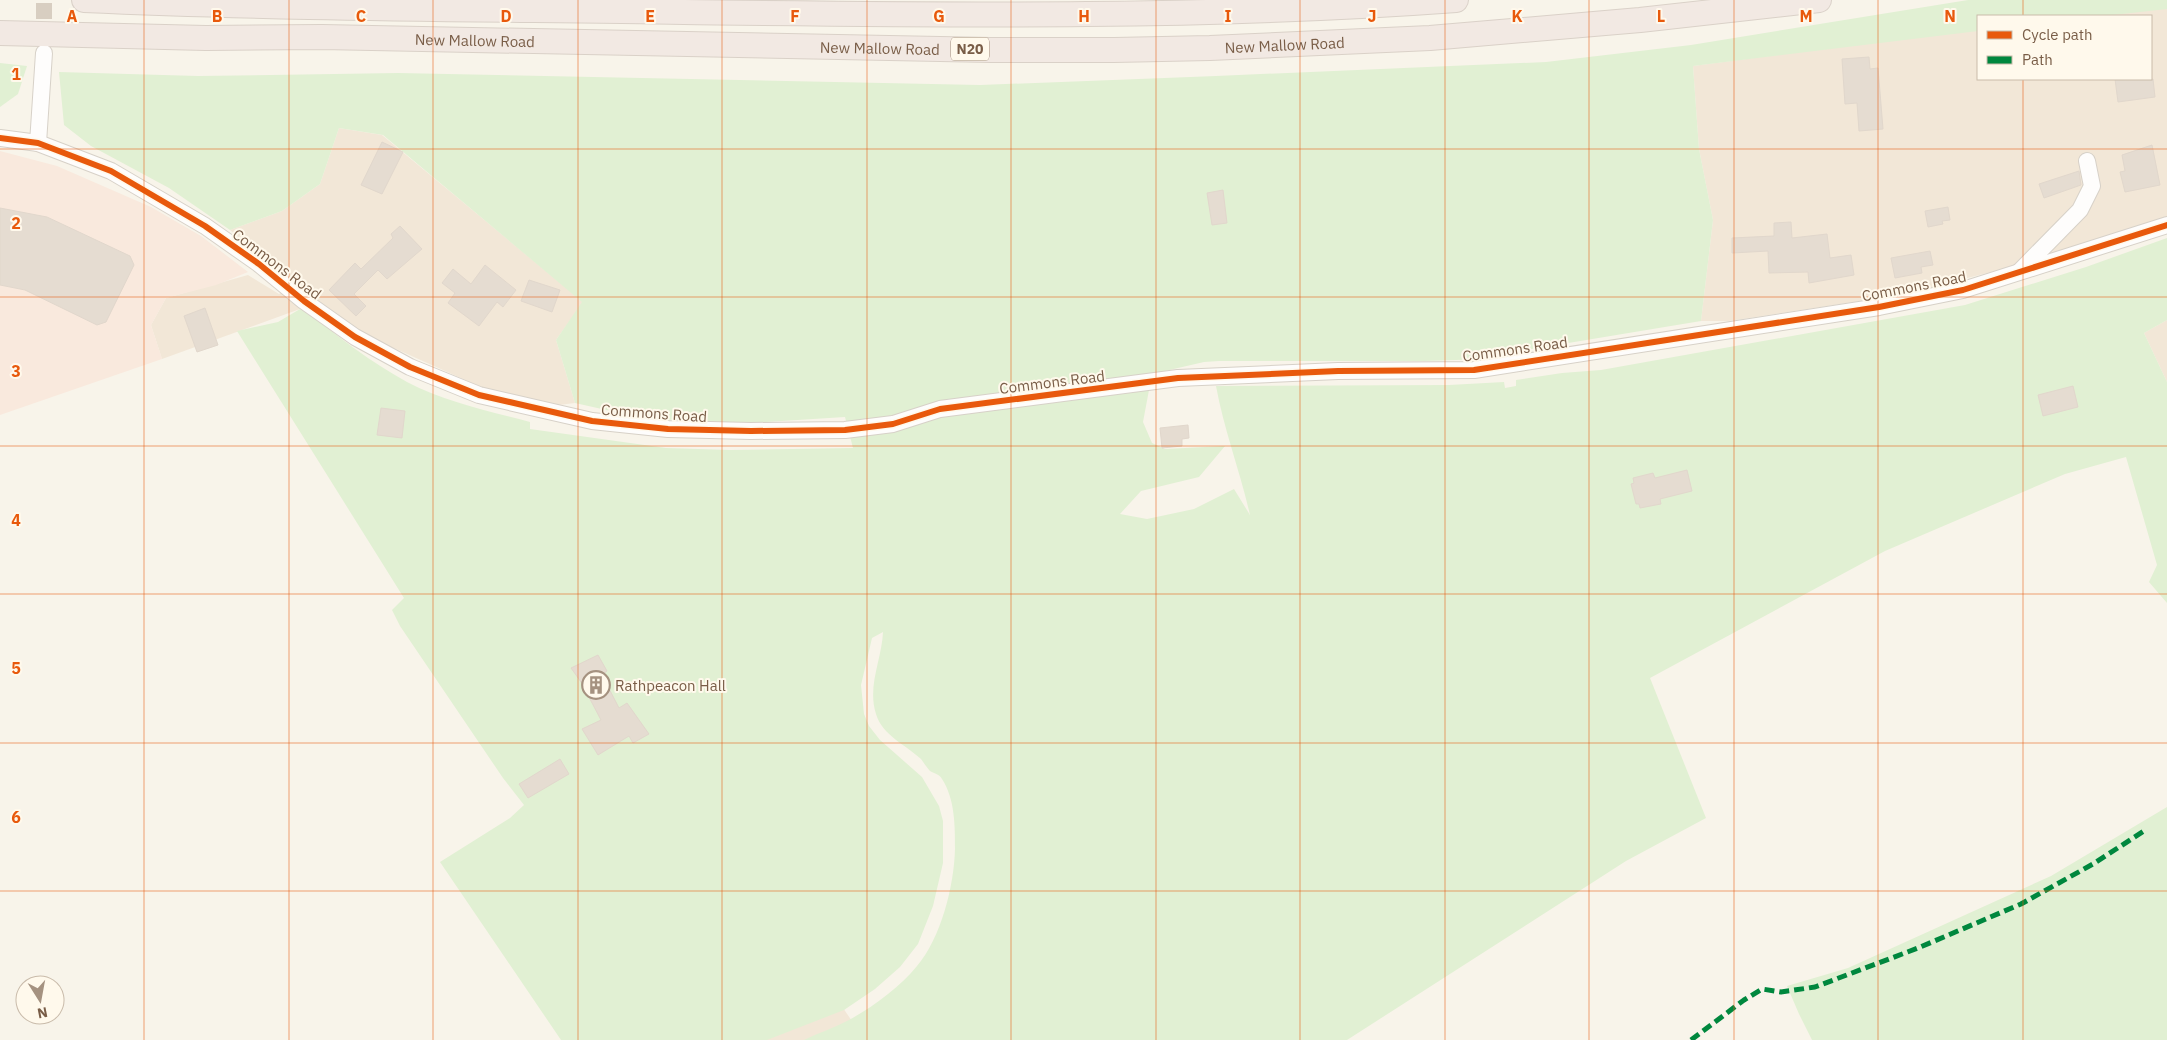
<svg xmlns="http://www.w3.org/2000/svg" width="2167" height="1040" viewBox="0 0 2167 1040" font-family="'IBM Plex Sans',sans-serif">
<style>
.residential{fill:#f2e7d7}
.commercial{fill:#f9e9dd}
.green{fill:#e1f0d3}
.building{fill:#e5dcd1;stroke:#e1d7cc}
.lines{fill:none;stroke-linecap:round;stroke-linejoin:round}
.minor-tunnel{stroke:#d8cec1;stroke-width:16;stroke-dasharray:16 8;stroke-linecap:butt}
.minor-casing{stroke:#d7d1c8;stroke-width:18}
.highway-casing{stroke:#dad1c8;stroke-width:26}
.minor{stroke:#fefdfc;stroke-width:16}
.highway{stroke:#f2e9e3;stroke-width:24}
.quiet{stroke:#00873e;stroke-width:5;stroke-dasharray:10 5;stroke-linecap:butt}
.cycleway-casing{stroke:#fff9ec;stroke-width:9}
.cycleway{stroke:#e8590c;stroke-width:6}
.grid{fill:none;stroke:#e8590c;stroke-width:1;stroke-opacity:0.55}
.labels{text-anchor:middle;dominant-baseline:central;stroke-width:4;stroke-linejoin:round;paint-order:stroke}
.shield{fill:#fff9ec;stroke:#a18c78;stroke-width:1}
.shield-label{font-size:14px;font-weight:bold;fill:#795d47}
.street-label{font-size:15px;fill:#795d47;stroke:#fff9ec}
.poi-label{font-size:15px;fill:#795d47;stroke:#fff9ec;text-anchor:start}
.grid-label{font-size:16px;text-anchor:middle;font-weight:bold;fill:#e8590c;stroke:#fff9ec;stroke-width:4;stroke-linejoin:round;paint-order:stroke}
</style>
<rect width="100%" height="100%" fill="#f8f4ea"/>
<g class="residential">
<path d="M2167 8V217L2010 267 1906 294 1729 321H1701L1713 220 1699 149 1693 66 1978 28V79H2151V16H2088Z"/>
<path d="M339 128 382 135 583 302 556 340 575 403 534 408 472 383 387 345 349 326 300 309 162 359 151 325 166 298 248 275 279 294 294 283 230 230 282 211 320 184Z"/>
<path d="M2167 320V382L2144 333Z"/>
<path d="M819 973 865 1040H722Z"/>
</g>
<path class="commercial" d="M0 151 57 166 151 207 201 236 248 272 216 285 166 298 151 325 162 359 0 415Z"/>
<g class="green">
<path d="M1968 0H2167V9L2104 16H1978V31L1693 66 1699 149 1713 220 1701 321 1532 349 1487 359 1425 361H1219L1204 362 1152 374 1143 422 1152 443 1165 449 1225 446 1199 477 1141 491 1120 514 1147 519 1194 509 1234 489 1250 515C1240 471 1224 430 1216 386L1449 385 1504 382 1505 388 1516 386V380L1562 373 1601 370 1965 305 2086 267 2167 238V320L2144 333 2167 382V603L2149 582 2157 565 2126 457 2065 474 1885 551 1650 678 1706 818 1626 861 1347 1040H804C818 1033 834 1028 849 1020 873 1007 900 987 917 966 941 938 954 886 955 849 955 826 955 799 942 779 939 774 935 774 930 771 927 768 924 763 921 759 906 745 882 735 876 714 867 686 882 659 883 632L872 638 861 685 864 714 869 726 880 740 922 777 939 806 943 821V863L933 906 918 944 900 967 875 989 844 1010 767 1040H561L440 862 510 818 524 805 503 778 400 626 392 610 404 598 237 331 278 322 300 309 308 312C339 338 371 362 407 382 445 402 489 411 530 422V429L666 448 730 450 853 448 845 417 735 424 642 418 575 403 556 340 582 302 383 135 339 128 320 184 282 211 230 230 169 188 91 146 64 125 59 72 198 76 398 73 980 85 1216 76 1546 62 1691 45Z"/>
<path d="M0 63 27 66 18 94 0 107Z"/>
<path d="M2167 807V1040H1812L1799 1014 1787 986 1848 968 2051 876Z"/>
</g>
<g class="building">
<path d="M1869 57 1870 69 1878 68 1883 129 1859 131 1857 103 1845 104 1842 59Z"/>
<path d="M2115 79H2153L2155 97 2118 102Z"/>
<path d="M382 142 403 152 382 194 361 185Z"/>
<path d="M2152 145 2160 185 2125 192 2120 172 2125 171 2122 155Z"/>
<path d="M2079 171 2081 185 2044 198 2039 184Z"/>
<path d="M1223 190 1227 223 1212 225 1207 193Z"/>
<path d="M1948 207 1950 220 1942 221 1943 224 1928 227 1925 211Z"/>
<path d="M0 208 47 217 130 256 134 265 106 322 97 325 25 290 0 285Z"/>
<path d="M1791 222 1792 238 1827 234 1830 258 1851 255 1854 275 1809 283 1808 272 1769 273 1768 251 1732 253V238L1774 236V223Z"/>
<path d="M400 226 422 249 387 279 378 270 354 294 366 306 356 316 329 290 355 263 361 269 393 238 391 234Z"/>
<path d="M1930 251 1933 265 1921 267 1922 273 1895 278 1891 258Z"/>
<path d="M485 265 516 290 503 307 497 302 479 326 448 303 455 293 442 283 453 269 471 284Z"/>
<path d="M529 280 560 290 552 312 521 301Z"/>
<path d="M205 308 218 345 197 352 184 316Z"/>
<path d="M2073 386 2078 407 2043 416 2038 395Z"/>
<path d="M381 408 405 411 402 438 377 435Z"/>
<path d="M1188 425 1189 438 1182 439V446L1162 448 1160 428Z"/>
<path d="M1687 470 1692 491 1660 499 1661 504 1640 508 1639 504H1636L1631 484 1634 483 1633 478 1653 473 1655 478Z"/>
<path d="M598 655 607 671 602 675 619 708 627 703 649 734 633 743 629 736 598 755 582 729 601 720 581 682 571 668Z"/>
<path d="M560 759 569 774 528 798 519 784Z"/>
</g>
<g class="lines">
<path class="minor-tunnel" d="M44 43V0"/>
<defs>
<g id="minor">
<path d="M0 138 38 143 111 171 205 226 259 264 304 301 355 337 410 367 479 395 592 421 668 429 751 431 845 430 893 424 940 409 1178 378 1338 371 1474 370 1879 307 1963 290 2167 225"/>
<path d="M38 143 44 53"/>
<path d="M2020 271 2080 210 2092 186 2087 161"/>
</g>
<g id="highway">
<path d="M84 0C284 9 484 9 684 12 942 15 1199 19 1456 0"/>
<path id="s1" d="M0 33 206 38 322 37 991 50H1114L1210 48 1430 38 1640 20 1819 0"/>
</g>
</defs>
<use href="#minor" class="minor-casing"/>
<use href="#highway" class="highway-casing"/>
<use href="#minor" class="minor"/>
<use href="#highway" class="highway"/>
<path class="quiet" d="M1691 1040 1744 1000 1762 989 1781 992 1815 987 1918 948 2021 904 2093 864 2147 829"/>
<defs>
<path id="cycleway" d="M0 138 38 143 111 171 205 226 259 264 304 301 355 337 410 367 479 395 592 421 668 429 751 431 845 430 893 424 940 409 1178 378 1338 371 1474 370 1879 307 1963 290 2167 225"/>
</defs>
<use href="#cycleway" class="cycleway-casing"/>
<use href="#cycleway" class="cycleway"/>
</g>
<path class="grid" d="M144 0V1040M289 0V1040M433 0V1040M578 0V1040M722 0V1040M867 0V1040M1011 0V1040M1156 0V1040M1300 0V1040M1445 0V1040M1589 0V1040M1734 0V1040M1878 0V1040M2023 0V16M2023 79V1040M0 149H2167M0 297H2167M0 446H2167M0 594H2167M0 743H2167M0 891H2167"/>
<defs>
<symbol id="building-ring" viewBox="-11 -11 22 22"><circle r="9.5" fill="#fff9ec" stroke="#a59280" stroke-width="1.5"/><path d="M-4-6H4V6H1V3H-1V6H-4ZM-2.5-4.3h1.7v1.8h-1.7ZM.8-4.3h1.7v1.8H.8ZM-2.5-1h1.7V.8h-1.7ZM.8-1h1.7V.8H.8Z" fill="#a59280"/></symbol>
</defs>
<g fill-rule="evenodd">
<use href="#building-ring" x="580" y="669" width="32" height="32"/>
</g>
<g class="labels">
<rect class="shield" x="951" y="37.5" width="38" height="23" rx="4"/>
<g class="shield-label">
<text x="970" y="49">N20</text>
</g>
<g class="street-label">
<text stroke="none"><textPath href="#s1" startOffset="475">New Mallow Road</textPath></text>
<text stroke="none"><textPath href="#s1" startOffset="1285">New Mallow Road</textPath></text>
<text stroke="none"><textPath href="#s1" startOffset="880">New Mallow Road</textPath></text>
<text transform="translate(277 264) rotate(37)">Commons Road</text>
<text transform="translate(1914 286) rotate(-11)">Commons Road</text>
<text transform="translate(1515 349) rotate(-8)">Commons Road</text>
<text transform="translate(1052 382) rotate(-7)">Commons Road</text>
<text transform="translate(654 413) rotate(4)">Commons Road</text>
</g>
<g class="poi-label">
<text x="615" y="685">Rathpeacon Hall</text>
</g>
</g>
<g class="grid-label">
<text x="72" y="22">A</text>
<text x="217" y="22">B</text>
<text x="361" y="22">C</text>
<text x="506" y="22">D</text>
<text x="650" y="22">E</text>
<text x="795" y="22">F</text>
<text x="939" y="22">G</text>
<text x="1084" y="22">H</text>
<text x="1228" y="22">I</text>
<text x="1372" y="22">J</text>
<text x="1517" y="22">K</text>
<text x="1661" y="22">L</text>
<text x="1806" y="22">M</text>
<text x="1950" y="22">N</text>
<text x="16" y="80">1</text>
<text x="16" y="229">2</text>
<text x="16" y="377">3</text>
<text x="16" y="526">4</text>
<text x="16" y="674">5</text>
<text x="16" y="823">6</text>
</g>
<rect x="1977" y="15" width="175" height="65" fill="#fff9ec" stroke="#c9bbaa"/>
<rect x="1987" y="31" width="25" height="8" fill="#e8590c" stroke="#c9bbaa"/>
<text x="2022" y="40" font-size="15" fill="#795d47">Cycle path</text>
<rect x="1987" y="56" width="25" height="8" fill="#00873e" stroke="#c9bbaa"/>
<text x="2022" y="65" font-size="15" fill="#795d47">Path</text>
<g transform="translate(40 1000) rotate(169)"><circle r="24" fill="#fff9ec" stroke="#c9bbaa"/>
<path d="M0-4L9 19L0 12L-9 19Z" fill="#a59280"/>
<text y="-8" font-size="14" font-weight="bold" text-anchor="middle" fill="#795d47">N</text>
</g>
</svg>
